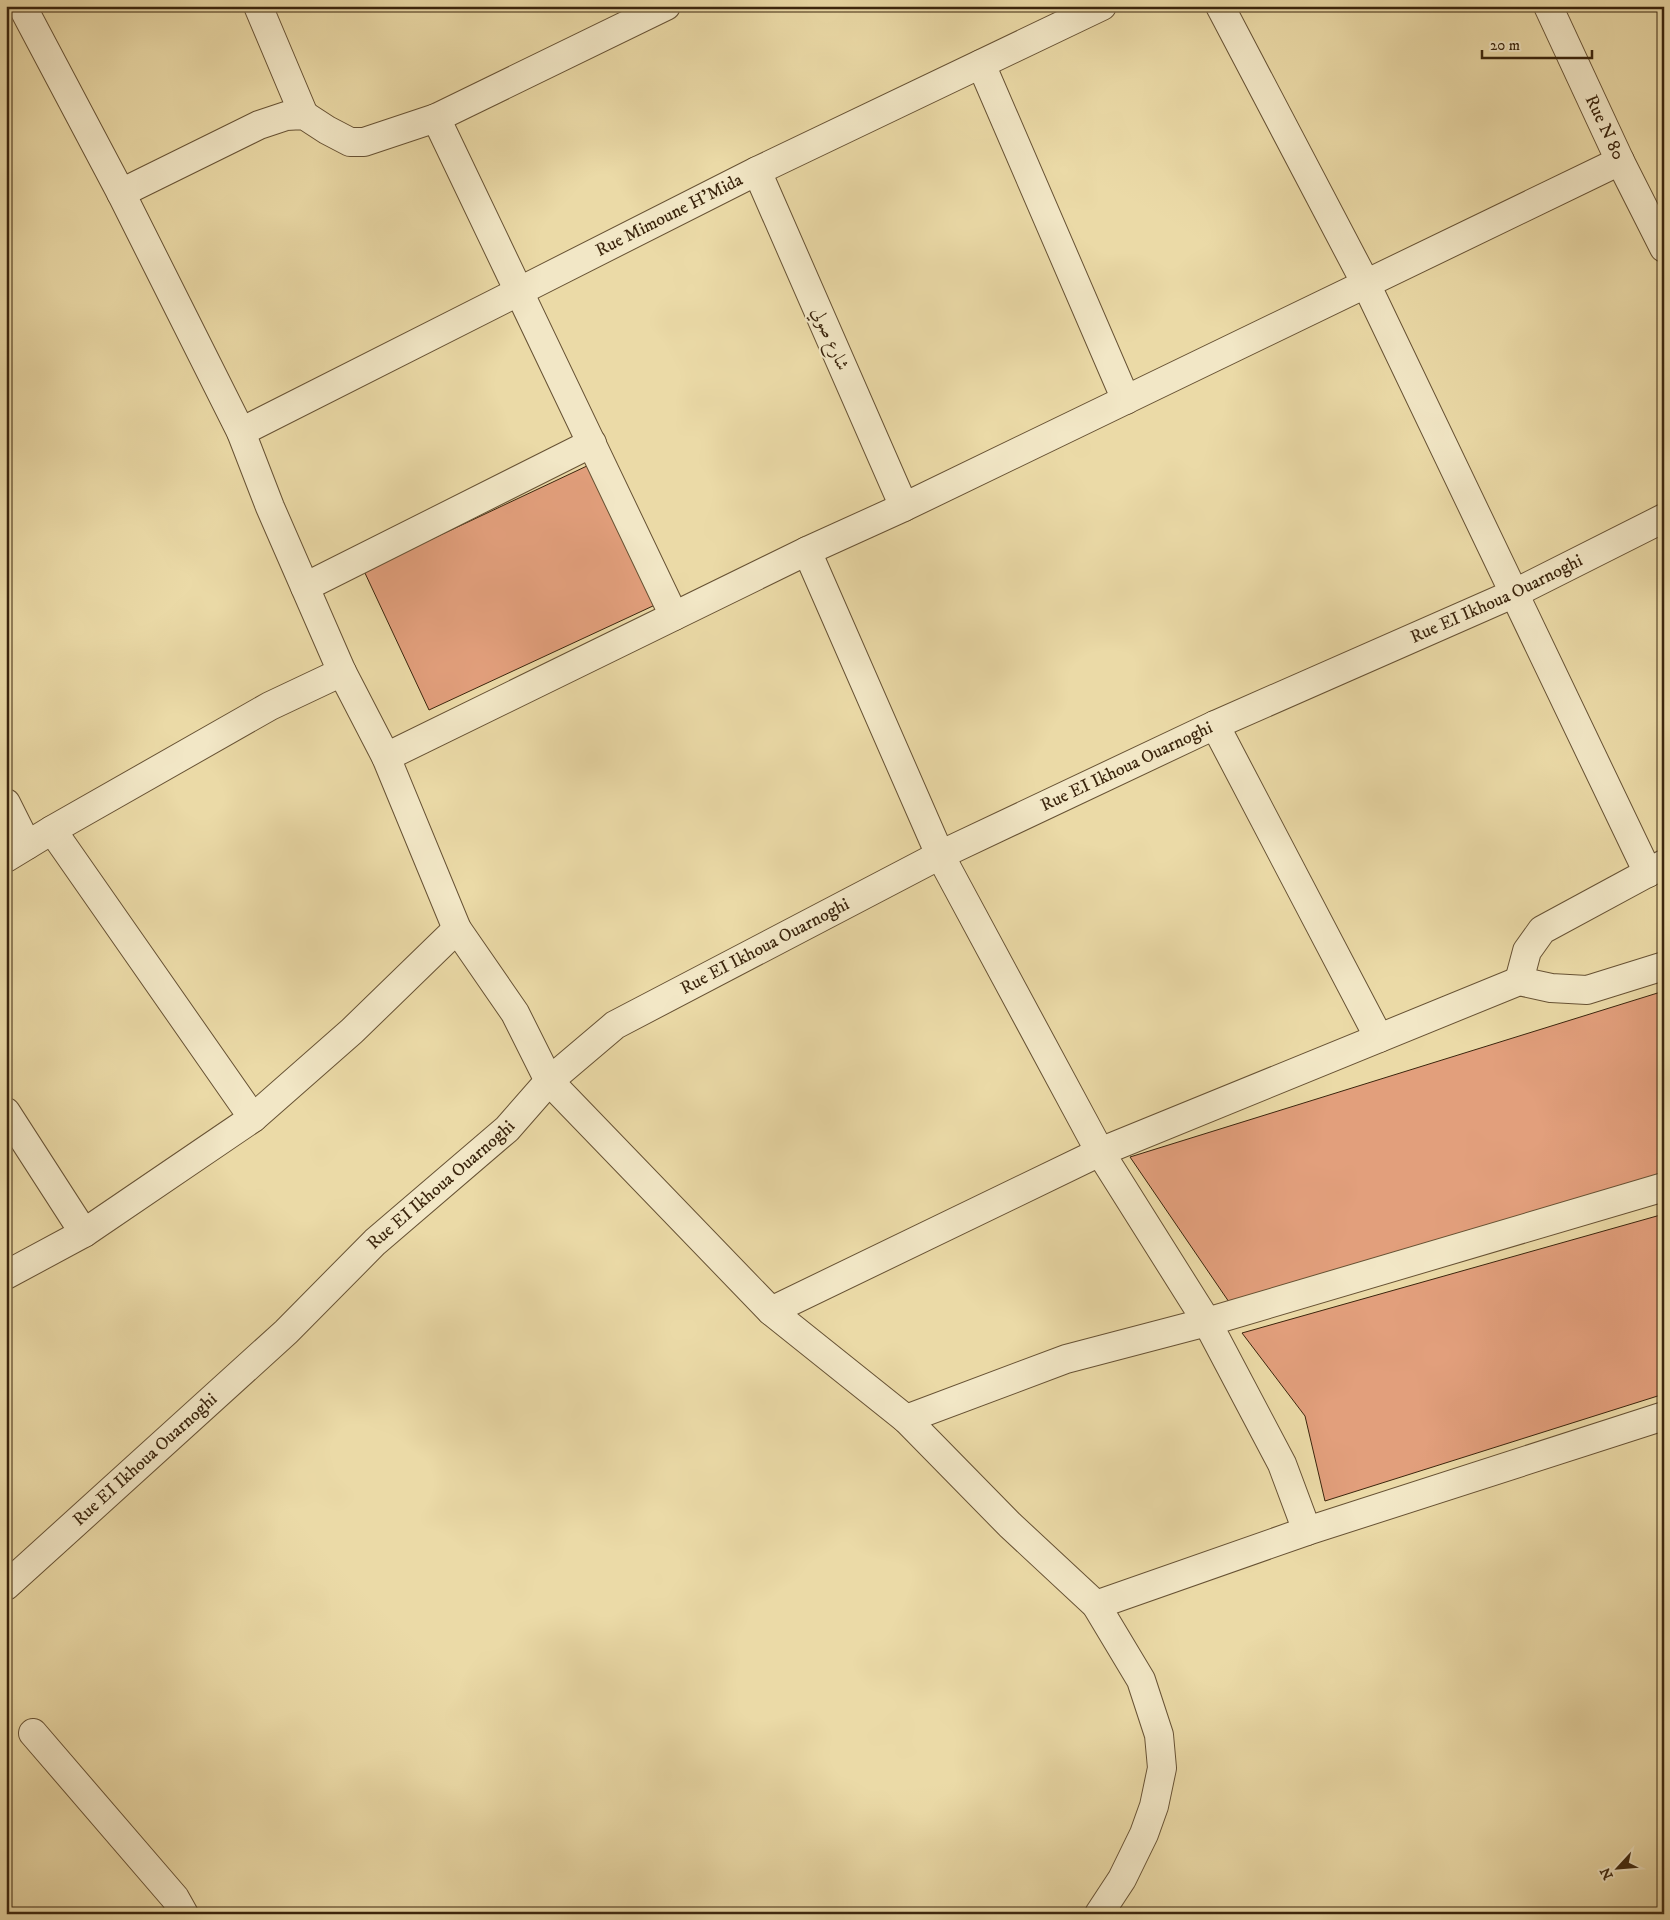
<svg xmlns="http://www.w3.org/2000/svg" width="1670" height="1920" viewBox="0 0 1670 1920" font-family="'IM FELL DW Pica',Amiri,serif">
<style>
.building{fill:#e29f7c;stroke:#3b250d}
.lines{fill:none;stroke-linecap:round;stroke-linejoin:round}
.minor-casing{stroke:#675234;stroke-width:30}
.minor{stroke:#f2e7c6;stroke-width:28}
.labels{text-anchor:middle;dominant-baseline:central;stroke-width:4;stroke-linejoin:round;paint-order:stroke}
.street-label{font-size:18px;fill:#3b250d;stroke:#f2e7c6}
</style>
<rect width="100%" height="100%" fill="#ebdaa7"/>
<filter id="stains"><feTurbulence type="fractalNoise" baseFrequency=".004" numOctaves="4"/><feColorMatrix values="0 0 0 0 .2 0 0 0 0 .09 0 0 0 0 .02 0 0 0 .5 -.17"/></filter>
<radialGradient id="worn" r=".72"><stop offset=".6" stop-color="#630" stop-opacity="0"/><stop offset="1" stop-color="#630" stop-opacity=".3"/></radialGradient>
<g class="building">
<path d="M589 465 655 605 429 710 364 571Z"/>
<path d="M1664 991V1174L1229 1302 1130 1157Z"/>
<path d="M1664 1214V1394L1325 1501 1305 1416 1242 1333Z"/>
</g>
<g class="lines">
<defs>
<g id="minor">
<path d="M22 6 121 193 241 432 270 507 342 672 386 757 457 929 515 1013 549 1081 771 1311 906 1419 1010 1525 1096 1605 1141 1680 1159 1735 1162 1768 1154 1806 1144 1834 1122 1879 1099 1914"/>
<path d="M258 6 304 115"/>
<path d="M1220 6 1366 284 1648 873"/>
<path id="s1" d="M1548 6 1620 161 1664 248"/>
<path d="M981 64 1126 400"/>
<path d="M436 118 674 616"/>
<path d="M757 171 904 507"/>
<path d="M121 193 259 125 286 116 304 115 327 130 350 142H364L436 118 666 6"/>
<path id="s2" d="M241 432 757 171 1102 6"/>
<path d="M807 551 940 855 1100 1152 1207 1322 1282 1464 1307 1531"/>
<path d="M305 587 592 443"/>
<path d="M1215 725 1379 1038"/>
<path d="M386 757 807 551 904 507 1620 161"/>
<path d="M6 803 27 845"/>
<path d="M52 830 253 1118"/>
<path d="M6 858 52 830 270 706 342 672"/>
<path d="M1519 981 1527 951 1542 930 1664 864"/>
<path d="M6 1112 84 1233"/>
<path d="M6 1275 84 1233 253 1118 352 1031 457 929"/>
<path d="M771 1311 1100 1152 1519 981 1551 988 1587 990 1664 966"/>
<path d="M906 1419 1066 1359 1207 1322 1664 1187"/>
<path id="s3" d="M6 1586 286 1332 375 1242 507 1129 549 1081 615 1025 940 855 1215 725 1515 593 1664 518"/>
<path d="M1096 1605 1307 1531 1664 1416"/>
<path d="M33 1733 175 1898 184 1914"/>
</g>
</defs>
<use href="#minor" class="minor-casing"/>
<use href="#minor" class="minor"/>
</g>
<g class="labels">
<g class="street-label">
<text stroke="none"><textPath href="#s1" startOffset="134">Rue N 80</textPath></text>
<text stroke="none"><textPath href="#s2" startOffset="480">Rue Mimoune H'Mida</textPath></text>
<text transform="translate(830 339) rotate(66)">شارع صولي</text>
<text stroke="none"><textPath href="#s3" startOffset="1808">Rue EI Ikhoua Ouarnoghi</textPath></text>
<text stroke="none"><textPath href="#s3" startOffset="1402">Rue EI Ikhoua Ouarnoghi</textPath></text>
<text stroke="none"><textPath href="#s3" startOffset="998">Rue EI Ikhoua Ouarnoghi</textPath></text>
<text stroke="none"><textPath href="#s3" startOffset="592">Rue EI Ikhoua Ouarnoghi</textPath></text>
<text stroke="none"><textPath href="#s3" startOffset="188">Rue EI Ikhoua Ouarnoghi</textPath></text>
</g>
</g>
<rect width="1670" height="1920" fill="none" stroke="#ebdaa7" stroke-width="25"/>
<rect x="8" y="8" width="1655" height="1905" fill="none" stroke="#3b250d" stroke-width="2.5"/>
<rect x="12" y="12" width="1645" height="1895" fill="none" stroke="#3b250d"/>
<g transform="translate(1618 1868) rotate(244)" stroke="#f2e7c6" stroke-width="4" paint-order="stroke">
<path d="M0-4L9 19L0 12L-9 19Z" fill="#3b250d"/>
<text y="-8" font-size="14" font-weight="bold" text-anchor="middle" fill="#3b250d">N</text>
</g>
<path d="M1482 50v8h110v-8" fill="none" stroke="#3b250d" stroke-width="2.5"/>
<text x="1490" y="50" font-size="15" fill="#3b250d" stroke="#f2e7c6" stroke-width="4" paint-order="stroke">20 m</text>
<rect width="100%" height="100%" filter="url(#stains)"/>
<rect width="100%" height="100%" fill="url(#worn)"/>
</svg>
